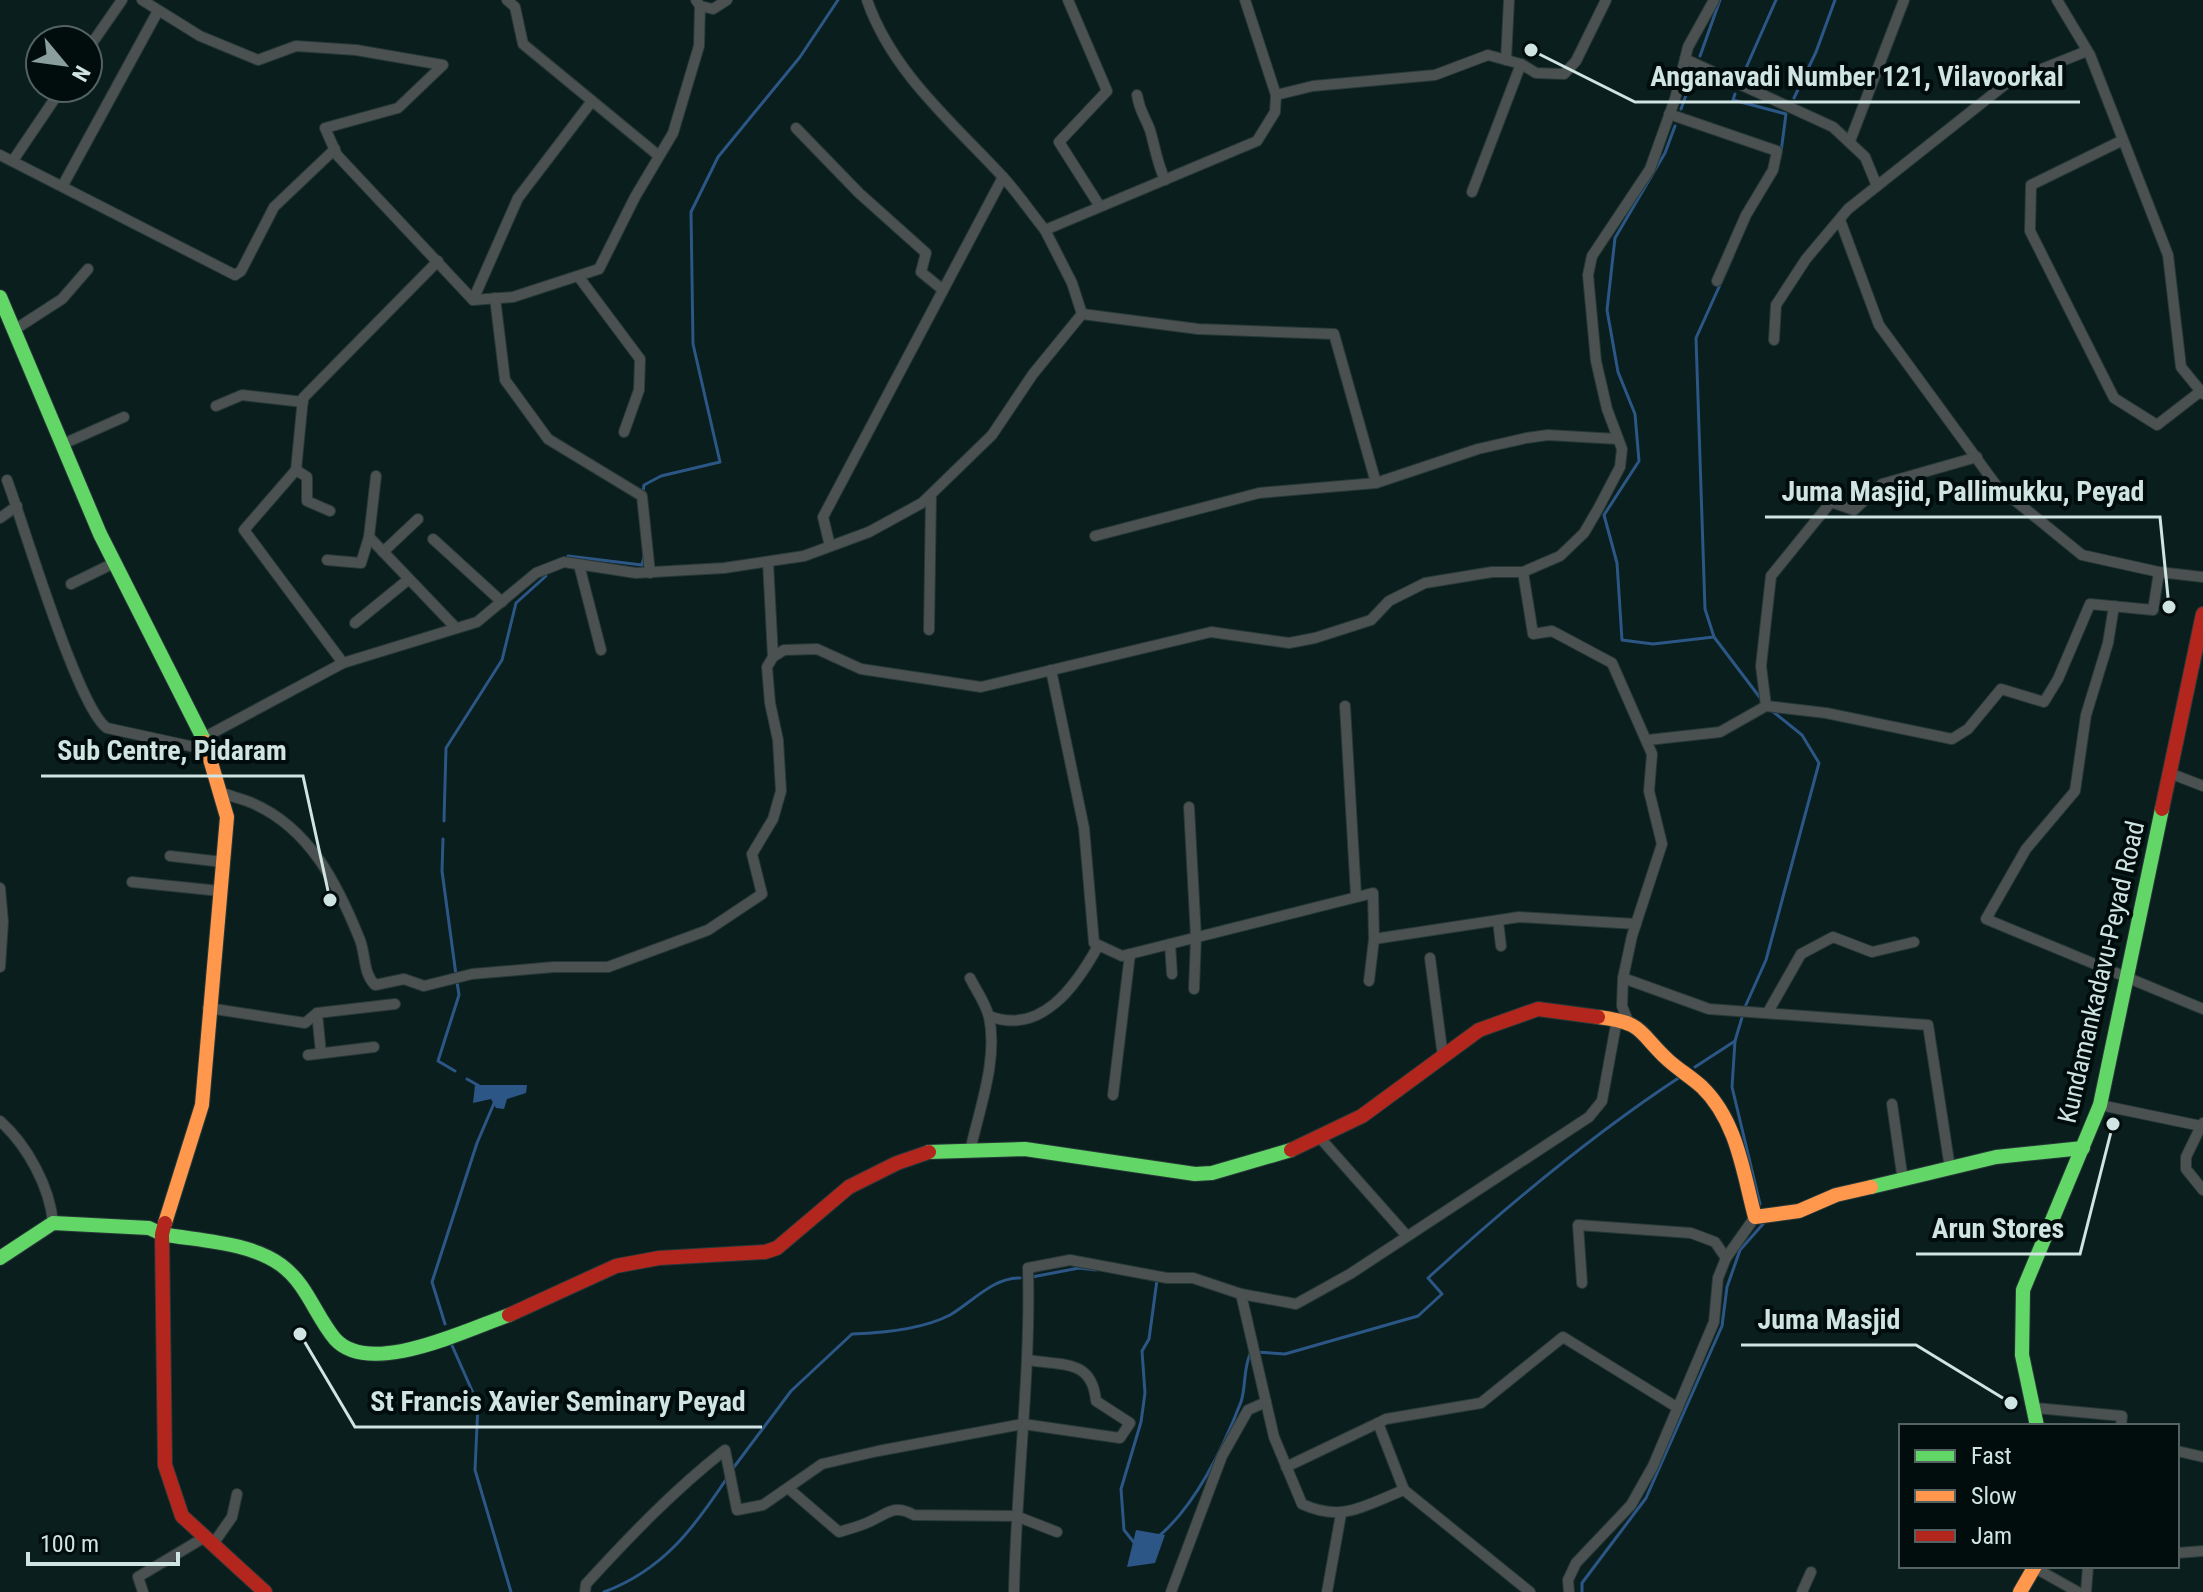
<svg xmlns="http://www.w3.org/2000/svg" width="2203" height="1592" viewBox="0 0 2203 1592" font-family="'Roboto Condensed',sans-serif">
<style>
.water{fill:#2c5685}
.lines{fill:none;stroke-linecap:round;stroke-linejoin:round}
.stream{stroke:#2c5685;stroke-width:3}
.street-casing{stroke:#273837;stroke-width:12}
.fast-casing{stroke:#273837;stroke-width:16}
.slow-casing{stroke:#273837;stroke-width:16}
.jam-casing{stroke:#273837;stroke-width:16}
.street{stroke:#4a5150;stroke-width:10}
.fast{stroke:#63d668;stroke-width:14}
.slow{stroke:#ff974d;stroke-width:14}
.jam{stroke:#b3261e;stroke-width:14}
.labels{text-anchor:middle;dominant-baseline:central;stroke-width:8;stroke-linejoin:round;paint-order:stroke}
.street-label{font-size:26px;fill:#d0e4e2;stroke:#010d0c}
.leader{fill:none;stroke:#d0e4e2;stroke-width:3}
.callout-dot{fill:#d0e4e2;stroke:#010d0c;stroke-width:3}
.callout-label{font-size:28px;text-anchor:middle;font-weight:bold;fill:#d0e4e2;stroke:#010d0c;stroke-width:8;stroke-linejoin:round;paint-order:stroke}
</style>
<rect width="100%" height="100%" fill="#091e1d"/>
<g class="water">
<path d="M475 1085H527L526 1093 507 1099 504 1109 496 1108 491 1099 473 1103Z"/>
<path d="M1136 1530 1165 1535 1155 1563 1127 1567Z"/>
</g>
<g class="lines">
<g class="stream">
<path d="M1700 56 1720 0"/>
<path d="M1742 77 1776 0"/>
<path d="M1735 94 1733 100 1786 114 1781 152"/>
<path d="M1794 98 1816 52 1835 0"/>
<path d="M1681 109 1694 73"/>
<path d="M1675 126 1665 153 1615 238 1607 310 1618 372 1635 414 1639 461 1604 515 1617 563 1622 640 1653 644 1714 637"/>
<path d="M1733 256 1696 338 1705 609 1714 637 1761 699"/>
<path d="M643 492 644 485 661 476 720 462 693 344 691 212 718 157 800 57 838 0"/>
<path d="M568 556 642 565 644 556"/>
<path d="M444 821 446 748 502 660 516 603 546 576"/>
<path d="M443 839 442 871 456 975"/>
<path d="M1745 1007 1766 960 1819 763 1802 735 1771 710"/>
<path d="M1735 1041 1732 1087 1760 1204"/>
<path d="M1695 1067 1735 1041 1743 1014"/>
<path d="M455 1071 438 1061 459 995 457 982"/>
<path d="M467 1079 481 1087"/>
<path d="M1032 1277 1079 1268 1096 1270"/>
<path d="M445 1324 432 1282 477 1143 495 1101"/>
<path d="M450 1341 478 1404 475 1470 511 1592"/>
<path d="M1256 1352 1285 1354 1418 1316 1442 1294 1428 1278C1508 1205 1590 1136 1680 1077"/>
<path d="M731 1471 791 1391 852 1334C883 1333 923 1329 950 1315 972 1302 994 1277 1020 1278"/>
<path d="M1159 1536C1197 1504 1223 1448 1241 1402 1246 1387 1243 1371 1250 1354"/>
<path d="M1136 1545 1124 1530 1121 1489 1141 1422 1145 1393 1142 1351 1149 1339 1157 1280"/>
<path d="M604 1592C663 1570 694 1528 727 1478"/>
<path d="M1582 1592V1583L1646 1498 1722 1326 1727 1287 1740 1250 1763 1224"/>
</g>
<defs>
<g id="street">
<path d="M142 0 200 36 258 60 296 46 356 50 443 65 398 108 325 128 337 155 473 300 513 297 599 269 635 197 673 133 699 46 700 6"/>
<path d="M507 0 515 7 523 44 659 156"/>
<path d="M696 0 700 6 713 9 727 0"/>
<path d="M867 0C892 72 952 122 1002 176 1018 193 1031 213 1045 230"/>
<path d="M1068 0 1107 91 1059 142 1099 205"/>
<path d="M1245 0 1276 95"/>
<path d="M2057 0 2090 55 2168 255 2181 367 2203 394"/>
<path d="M88 49 122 0"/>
<path d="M1685 59 1833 127 1865 157 1877 186"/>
<path d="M1506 60 1509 0"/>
<path d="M1137 95C1140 113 1145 116 1150 130 1155 147 1157 163 1165 180"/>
<path d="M1669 114 1777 151 1773 170 1746 215 1717 281"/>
<path d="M796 128 859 193 926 253 921 272 943 290"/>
<path d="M2123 140 2031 185 2030 231 2114 398 2157 425 2201 391"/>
<path d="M1850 141 1904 0"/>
<path d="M0 155 235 275 241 271 274 207 335 149"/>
<path d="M14 159 62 88"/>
<path d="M63 185 158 11"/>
<path d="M1472 192 1521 64"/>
<path d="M1840 220 1879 325 1996 485 2082 555 2159 572 2203 577"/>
<path d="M578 276 640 359 639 390 624 432"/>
<path d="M495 298 505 380 548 439 642 496 650 573"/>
<path d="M473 300 518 198 592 101"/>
<path d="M1082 314 1198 329 1334 334 1376 483"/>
<path d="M14 330 62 299 88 269"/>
<path d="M1774 340 1776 305 1806 259 1848 209 2007 83 2087 51"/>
<path d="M216 406 242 395 303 402"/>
<path d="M63 444 124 417"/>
<path d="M296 470 307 477V501L330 511"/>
<path d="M7 480C24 525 78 709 107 728L208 750"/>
<path d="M0 518 17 506"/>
<path d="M1095 536 1259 493 1376 483 1478 449 1526 438 1548 435 1618 439"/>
<path d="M369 537 456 628"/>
<path d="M433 539 502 602"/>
<path d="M830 546 823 517 1003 177"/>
<path d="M383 552 418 519"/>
<path d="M327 560 361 563 369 537 376 476"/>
<path d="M768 562 773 657"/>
<path d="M579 565 601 650"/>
<path d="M1523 572 1533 634 1552 631 1612 663 1652 754 1649 791 1662 844 1632 936 1623 978 1622 1006 1628 1021"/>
<path d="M71 584 114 563"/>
<path d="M2114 606 2108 643 2086 715 2075 791 2026 849 1986 919 2203 1009"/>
<path d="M355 623 409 579"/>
<path d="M929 630 931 495"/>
<path d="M343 663 244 530 296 470 303 398 438 261"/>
<path d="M1051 670 1084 828 1094 943 1122 956 1373 893 1374 939 1369 981"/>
<path d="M1345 706 1356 895"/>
<path d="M1766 706 1761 666 1771 576 1831 502 1854 510 1882 484 1977 457"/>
<path d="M203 738 343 663 477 622 536 573 564 562 636 573 724 568 804 556 869 532 922 503 992 435 1033 374 1082 314 1072 283 1045 230 1257 141 1275 112 1276 95 1313 86 1435 75 1488 55 1521 64 1536 73 1564 74 1576 61 1606 0"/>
<path d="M1648 740 1720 732 1766 706 1826 713 1952 739 1968 729 2001 689 2044 702 2058 679 2090 604 2153 610 2159 572"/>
<path d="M2172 774 2203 786"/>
<path d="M223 793C233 797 243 799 252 803 310 828 338 885 360 940 366 956 363 973 375 985L404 979 424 986 472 974 554 967H608L708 930 762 894 752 854 773 819 781 791 778 740 770 703 767 667 773 657 784 650 817 649 861 669 981 687 1211 632 1289 643 1315 638 1371 620 1389 601 1425 583 1492 572H1523L1560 556 1584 533 1598 509 1620 467 1622 449 1607 409 1596 361 1588 275 1592 256 1650 169 1675 99 1688 47 1714 0"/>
<path d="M1189 807 1196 937 1194 989"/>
<path d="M170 856 223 862"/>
<path d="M132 882 220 891"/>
<path d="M0 888 3 922 0 967"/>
<path d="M1498 921 1501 946"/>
<path d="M1374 939 1519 917 1636 924"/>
<path d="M1170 944 1172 974"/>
<path d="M1430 958 1443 1057"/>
<path d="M970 978C976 990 986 1004 989 1017 998 1059 980 1107 971 1147"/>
<path d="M1623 978 1709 1009 1928 1025 1950 1168"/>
<path d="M208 1008 305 1023 317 1013 395 1004"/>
<path d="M1768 1012 1801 954 1833 937 1872 952 1914 942"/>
<path d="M317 1013 321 1053"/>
<path d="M989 1016C1041 1036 1076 986 1098 946"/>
<path d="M308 1055 374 1047"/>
<path d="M1113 1095 1130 954"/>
<path d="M1892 1104 1903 1181"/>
<path d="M2100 1105 2201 1126 2203 1123"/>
<path d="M0 1121C27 1145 50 1187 53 1223"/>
<path d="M2201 1126 2186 1157V1169L2203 1190"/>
<path d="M1321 1139 1407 1236"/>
<path d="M1582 1283 1578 1225 1691 1233 1715 1242 1726 1258"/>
<path d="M1241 1294 1274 1437 1302 1504C1343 1523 1365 1505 1404 1490"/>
<path d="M2036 1408 2122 1416 2121 1426"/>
<path d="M2177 1451 2203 1457"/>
<path d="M1286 1467 1378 1423"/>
<path d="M788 1488 839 1532C849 1529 861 1526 871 1521 888 1513 895 1504 914 1515L1016 1516 1057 1532"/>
<path d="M213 1544 232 1517 237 1494"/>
<path d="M2177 1553 2203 1551"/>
<path d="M2035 1568 2078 1592"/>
<path d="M143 1592 138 1577 205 1537"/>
<path d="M585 1592 586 1584C630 1536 674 1490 725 1450L737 1510 763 1505 822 1464 878 1451 1023 1424 1120 1438 1130 1423 1096 1401C1092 1359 1064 1366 1028 1360"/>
<path d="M1014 1592C1016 1484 1031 1376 1028 1268L1070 1260 1167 1278H1193L1241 1294 1296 1304 1350 1274 1589 1117 1602 1101 1617 1019"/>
<path d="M1171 1592 1222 1456 1248 1410 1266 1402"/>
<path d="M1327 1592 1341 1514"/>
<path d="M1530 1592 1404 1490 1378 1423 1386 1419 1481 1403 1563 1337 1678 1408"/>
<path d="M1569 1592 1568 1580 1576 1563 1631 1505 1653 1466 1714 1322 1718 1278 1726 1258 1755 1217"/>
<path d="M1802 1592 1811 1572"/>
<path d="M2086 1592 2088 1566"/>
</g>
<g id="fast">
<path d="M0 297 100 534 205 742"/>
<path d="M929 1152 1025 1149 1195 1174 1212 1173 1291 1150"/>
<path d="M1871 1187 1996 1157 2083 1148"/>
<path d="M0 1258 53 1223 149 1228 162 1234C199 1241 250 1242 281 1265 307 1284 315 1315 335 1339 370 1378 468 1329 509 1315"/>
<path d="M2037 1426 2022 1355 2023 1290 2100 1105 2162 809"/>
</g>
<g id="slow">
<path d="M1598 1017C1645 1023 1637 1031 1668 1060 1679 1070 1691 1077 1702 1087 1737 1121 1743 1172 1755 1217L1799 1211 1836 1195 1871 1187"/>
<path d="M165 1223 202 1105 227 817 205 742"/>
<path d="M2020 1592 2035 1566"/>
</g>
<g id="jam">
<path d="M2162 809 2203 614"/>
<path d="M1291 1150 1362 1116 1479 1030 1538 1009 1598 1017"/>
<path d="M165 1223 162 1234 165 1465 182 1516 265 1592"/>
<path d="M509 1315 616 1266 659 1258 765 1252 777 1248 849 1187 897 1163 929 1152"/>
</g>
</defs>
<use href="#street" class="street-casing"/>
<use href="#fast" class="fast-casing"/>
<use href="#slow" class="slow-casing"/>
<use href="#jam" class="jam-casing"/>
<use href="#street" class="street"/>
<use href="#fast" class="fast"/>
<use href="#slow" class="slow"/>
<use href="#jam" class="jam"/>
</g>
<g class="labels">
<g class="street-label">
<text transform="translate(2101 972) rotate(-77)">Kundamankadavu-Peyad Road</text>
</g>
</g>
<path class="leader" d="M1531 50L1635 102H2080M2169 607L2160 517H1765M330 900L303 776H41M2113 1124L2080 1254H1916M2011 1403L1916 1345H1741M300 1334L355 1427H762"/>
<g class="callout-dot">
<circle cx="1531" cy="50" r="8"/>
<circle cx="2169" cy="607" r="8"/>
<circle cx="330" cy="900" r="8"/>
<circle cx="2113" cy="1124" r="8"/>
<circle cx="2011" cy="1403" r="8"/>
<circle cx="300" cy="1334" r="8"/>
</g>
<g class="callout-label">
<text x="1857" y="86">Anganavadi Number 121, Vilavoorkal</text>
<text x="1963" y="501">Juma Masjid, Pallimukku, Peyad</text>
<text x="172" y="760">Sub Centre, Pidaram</text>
<text x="1998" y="1238">Arun Stores</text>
<text x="1829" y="1329">Juma Masjid</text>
<text x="558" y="1411">St Francis Xavier Seminary Peyad</text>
</g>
<rect x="1899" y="1424" width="280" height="144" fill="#010d0c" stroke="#546362" stroke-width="2"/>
<rect x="1915" y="1450" width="40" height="12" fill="#63d668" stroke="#546362" stroke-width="2"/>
<text x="1971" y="1464" font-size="24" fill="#d0e4e2">Fast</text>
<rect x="1915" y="1490" width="40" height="12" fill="#ff974d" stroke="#546362" stroke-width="2"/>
<text x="1971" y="1504" font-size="24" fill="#d0e4e2">Slow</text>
<rect x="1915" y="1530" width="40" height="12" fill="#b3261e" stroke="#546362" stroke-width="2"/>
<text x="1971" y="1544" font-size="24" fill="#d0e4e2">Jam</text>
<g transform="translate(64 64) rotate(119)"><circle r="38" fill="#010d0c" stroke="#546362" stroke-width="2"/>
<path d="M0-6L14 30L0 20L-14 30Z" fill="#8a9f9d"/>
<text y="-12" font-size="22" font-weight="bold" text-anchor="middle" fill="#d0e4e2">N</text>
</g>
<path d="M28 1552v12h150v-12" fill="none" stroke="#d0e4e2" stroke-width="4"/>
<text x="40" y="1552" font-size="24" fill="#d0e4e2" stroke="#010d0c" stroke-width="6" paint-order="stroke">100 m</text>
</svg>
